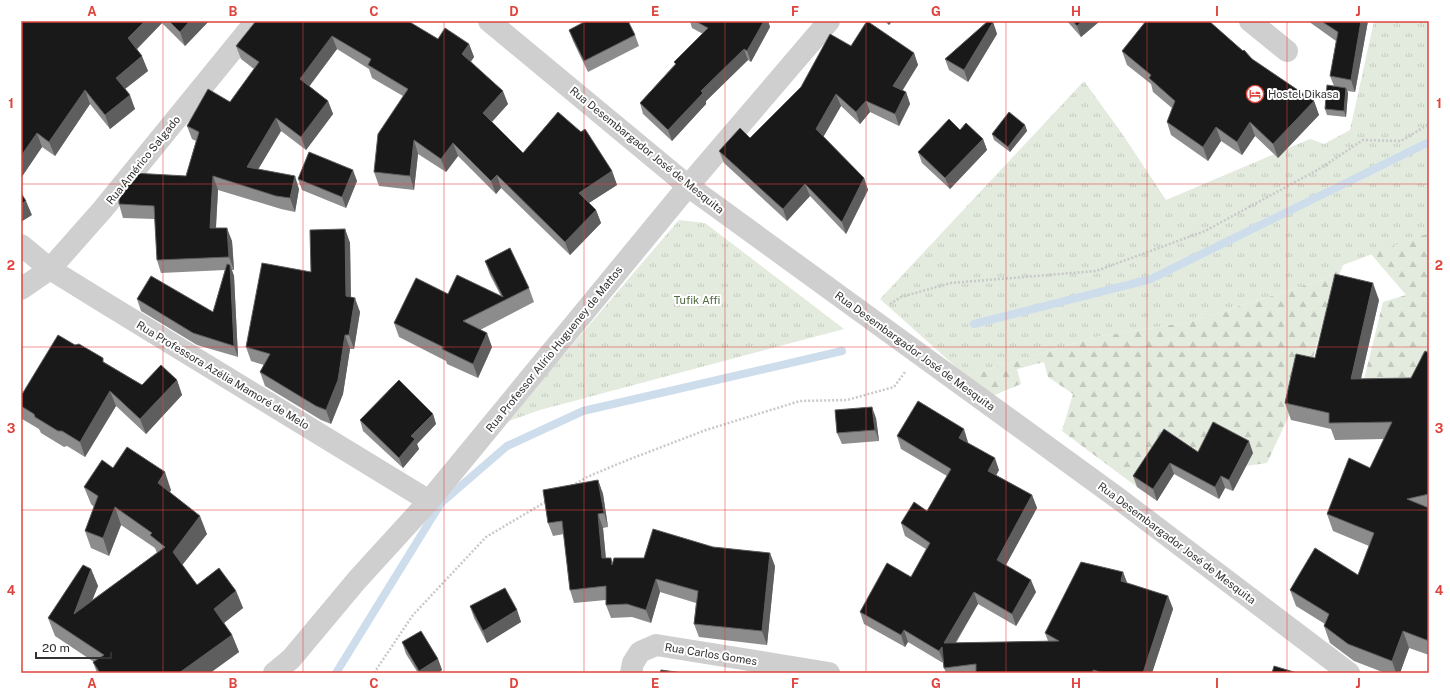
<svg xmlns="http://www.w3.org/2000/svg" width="1450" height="694" viewBox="0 0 1450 694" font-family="'Public Sans',sans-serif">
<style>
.grass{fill:url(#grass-tufts)}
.forest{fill:url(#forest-firs)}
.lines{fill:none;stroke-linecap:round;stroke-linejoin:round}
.stream{stroke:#ceddec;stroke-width:8}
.path{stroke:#c9c9c9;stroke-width:2.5;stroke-dasharray:2 2;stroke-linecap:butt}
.street{stroke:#cfcfcf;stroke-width:22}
.wall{fill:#8c8c8c}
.shaded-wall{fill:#5e5e5e}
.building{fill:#191919;stroke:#5e5e5e}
.grid{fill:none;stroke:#df433d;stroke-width:1;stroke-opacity:0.55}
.labels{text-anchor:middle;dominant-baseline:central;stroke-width:4;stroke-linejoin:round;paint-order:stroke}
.poi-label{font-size:11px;fill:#323232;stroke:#fff;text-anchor:start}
.street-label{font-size:11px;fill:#323232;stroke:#fff}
.park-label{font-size:11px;fill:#506c40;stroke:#fff}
.neatline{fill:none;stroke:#df433d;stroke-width:1.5}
.grid-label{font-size:13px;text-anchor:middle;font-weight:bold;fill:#df433d}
</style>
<defs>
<pattern id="grass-tufts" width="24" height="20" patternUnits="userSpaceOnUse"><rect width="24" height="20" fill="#e3eade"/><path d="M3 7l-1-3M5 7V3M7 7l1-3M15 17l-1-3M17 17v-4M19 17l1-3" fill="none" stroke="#c3c9bf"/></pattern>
<pattern id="forest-firs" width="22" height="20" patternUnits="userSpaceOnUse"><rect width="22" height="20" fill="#e3eade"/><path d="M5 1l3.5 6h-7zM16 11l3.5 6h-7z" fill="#c3c9bf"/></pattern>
</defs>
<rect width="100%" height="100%" fill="#fff"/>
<g class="grass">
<path d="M1374 21H1429V233L1343 265 1325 279 1189 322 1095 337 966 376 880 299 1084 81 1123 135 1166 200 1310 139 1324 144 1350 130Z"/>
<path d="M679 220 705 223 844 329 540 410 506 422Z"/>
</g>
<g class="forest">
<path d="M1429 233V372L1360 396 1383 302 1406 295 1371 254Z"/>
<path d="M1343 265 1331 294 1309 372 1267 463 1246 466 1202 462 1168 441 1137 487 1062 431 1073 394 1048 377 1044 362 1017 369 1021 384 992 396 966 376 1095 337 1189 322 1325 279Z"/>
</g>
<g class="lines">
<g class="stream">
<path d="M974 324 1151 279 1429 142"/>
<path d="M336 673 441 503 507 446 583 411 842 351"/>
</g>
<g class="path">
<path d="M890 304 901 297 951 283 1096 271 1205 231 1321 168 1363 140 1401 141 1429 124"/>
<path d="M572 486 587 477 625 461 706 430 800 401 847 400 894 387 905 372"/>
<path d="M374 673 413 615 486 537 547 501"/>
</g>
<g class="street">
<path d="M489 21 688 186 1119 499 1349 673"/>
<path d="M1250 21 1287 51"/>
<path d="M21 245 50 269 105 303 429 501"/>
<path d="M21 289 50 269 103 209 256 21"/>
<path d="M274 673 291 659 357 580 429 501 688 186 829 21"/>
<path d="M631 673 633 663 640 652 656 645 829 673"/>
</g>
</g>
<g class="wall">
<path d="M21 21H209L185 46 162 23 137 49 148 71 125 89 135 109 110 129 90 104 55 156 42 147 21 178Z"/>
<path d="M256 21 438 39 469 44 474 57 471 61 508 104 492 122 523 153 612 171 617 185 589 203 596 210 601 223 570 255 501 188 496 194 458 156 446 172 418 154 414 190 379 186 374 172 403 96 372 78 369 69 337 49 309 87 328 101 333 114 306 150 281 131 258 169 299 189 295 212 281 209 218 190 216 228 232 241 234 270H232L234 276 238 357 197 345 141 311 137 299 213 312 225 270 161 273 157 260 155 219 123 218 119 204 186 176 196 141 192 139 187 126 230 102 254 69 241 59 236 46Z"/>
<path d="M690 21H768L770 27 751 62 748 60 706 101V104L672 141 643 114 640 103 675 64 674 62 703 34 692 28Z"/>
<path d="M884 21H892L889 25Z"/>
<path d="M1067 21H1100L1081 37Z"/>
<path d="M1308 21H1368L1355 92 1347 91 1348 93 1346 117 1327 115 1325 109 1334 86 1330 76 1336 41Z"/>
<path d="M993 22 997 34 968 82 949 70 945 59Z"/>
<path d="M569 30 635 35 639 46 588 72 573 41Z"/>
<path d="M1122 51 1252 59 1314 101 1319 115 1278 158 1255 136 1242 155 1221 141 1208 161 1171 135 1167 122 1172 108 1153 92 1151 84 1127 65Z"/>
<path d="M914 53 918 65 902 90 906 92 910 104 899 126 870 112 860 124 841 106 823 137 864 178 868 190 846 234 810 196 787 221 724 163 719 151 750 138Z"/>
<path d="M1025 125 1027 131 1010 152 994 140 992 134Z"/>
<path d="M960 130 983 139 987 150 950 189 922 163 918 152Z"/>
<path d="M298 179 357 181 346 208 302 190Z"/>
<path d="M345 229 350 243 351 297 360 312 354 349H350L343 394 331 424 321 420 265 386 260 372 264 365 251 361 246 347 311 272Z"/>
<path d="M485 261 529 288 534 302 480 330 492 347 478 378 447 364 446 361 399 337 394 323 448 294 501 296 490 275Z"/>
<path d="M1379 300 1361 379 1411 378 1429 353V655L1409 648 1400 673H1385L1354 661 1330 643 1324 626 1325 624 1296 606 1290 590 1358 575 1369 546 1333 531 1327 514 1370 468 1384 439 1335 440 1331 429 1291 420 1285 403 1315 358Z"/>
<path d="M104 362 142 385 177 380 182 395 146 434 116 406 85 457 67 446 64 447 41 433 39 429 22 419 21 416V396Z"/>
<path d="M433 414 436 424 417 444 419 449 403 468 363 431 360 420Z"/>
<path d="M876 418 879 441 842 444 837 433Z"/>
<path d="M897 436 968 442V443L999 470 996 475 1032 495 1037 508 1006 565 1036 592 1016 626 978 604 956 643 1048 641 1045 633 1123 572 1127 583 1168 596 1173 609 1152 673H946L944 668 943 663 908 642 905 647 864 624 860 612 911 577 926 549 905 536 901 523 927 511 947 476 901 449Z"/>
<path d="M1198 452 1253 453 1233 491 1225 488 1219 499 1174 474 1157 501 1137 487 1133 476Z"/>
<path d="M113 468 171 490 170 492 207 534 182 565 197 585 236 591 243 608 224 623 232 635 239 652 210 673H97L93 662H94L55 636 48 618 91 569 98 586 92 600 157 553 155 548 121 525 109 556 91 548 85 531 94 507 91 504 84 487Z"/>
<path d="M598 480 603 494 608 527 603 528 606 558 613 563 775 566 767 645 699 637 694 624 696 603 660 592 651 623 632 617 611 618 606 605V600L574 603 570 590 564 534 553 536 548 523Z"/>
<path d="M470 606 517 610 521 622 487 643 474 618Z"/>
<path d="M402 642 438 659 442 670 438 673H418L406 654Z"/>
</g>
<g class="shaded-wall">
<path d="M145 21H161L162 23 133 53 128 38Z"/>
<path d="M190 21H209L185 46 180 32Z"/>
<path d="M763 21H768L770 27 751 62 747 51Z"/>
<path d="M887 21H892L889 25Z"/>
<path d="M1082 21H1100L1081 37 1077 26Z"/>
<path d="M1361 21H1368L1355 92 1351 80Z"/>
<path d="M993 22 997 34 968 82 964 70Z"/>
<path d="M332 36 337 49 304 93 300 79Z"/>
<path d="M469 44 474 57 467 67 462 54Z"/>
<path d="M744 49 748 60 706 101V104L672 141 668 130 701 91Z"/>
<path d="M914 53 918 65 898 98 893 86Z"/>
<path d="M142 56 148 71 121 92 116 78Z"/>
<path d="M1346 88 1348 93 1346 117 1344 111Z"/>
<path d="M85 90 90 104 55 156 49 142Z"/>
<path d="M503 91 508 104 488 126 483 113Z"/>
<path d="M906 92 910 104 899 126 895 114Z"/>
<path d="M836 94 841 106 821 141 816 129Z"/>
<path d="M130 95 135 109 110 129 105 115Z"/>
<path d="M328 101 333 114 306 150 301 137Z"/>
<path d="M866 101 870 112 860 124 856 112Z"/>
<path d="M1314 101 1319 115 1278 158 1273 144Z"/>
<path d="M276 118 281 131 252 180 247 167Z"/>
<path d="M1250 122 1255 136 1242 155 1237 142Z"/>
<path d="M1025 125 1027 131 1010 152 1008 147Z"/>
<path d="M1216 127 1221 141 1208 161 1203 147Z"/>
<path d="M37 133 42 147 21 178V156Z"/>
<path d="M983 139 987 150 950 189 945 178Z"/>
<path d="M414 140 418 154 414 190 410 176Z"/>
<path d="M453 143 458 156 446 172 441 159Z"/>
<path d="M353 170 357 181 346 208 342 197Z"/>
<path d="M612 171 617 185 584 206 579 193Z"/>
<path d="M497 175 501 188 496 194 491 181Z"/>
<path d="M213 176 218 190 215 242 210 228Z"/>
<path d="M295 176 299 189 295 212 290 198Z"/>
<path d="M864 178 868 190 846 234 842 222Z"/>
<path d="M805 184 810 196 787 221 783 209Z"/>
<path d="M26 201 32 215 21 222V204Z"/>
<path d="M596 210 601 223 570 255 565 242Z"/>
<path d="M227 228 232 241 234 270 229 257Z"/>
<path d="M345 229 350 243 351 310 346 296Z"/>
<path d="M230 265 234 276 238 357 234 346Z"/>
<path d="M1373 283 1379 300 1357 396 1351 379Z"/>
<path d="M355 298 360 312 354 349 349 335Z"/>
<path d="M487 333 492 347 478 378 473 364Z"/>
<path d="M345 335 350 349 343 394 331 424 326 410Z"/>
<path d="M177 380 182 395 146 434 140 419Z"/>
<path d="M110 391 116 406 85 457 80 442Z"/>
<path d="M872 407 876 418 879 441 875 430Z"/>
<path d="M433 414 436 424 417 444 419 449 403 468 399 458 411 436Z"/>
<path d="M964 429 968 442 963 450 959 438Z"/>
<path d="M1249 441 1253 453 1233 491 1229 480Z"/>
<path d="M995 458 999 470 992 483 988 471Z"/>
<path d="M1170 463 1174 474 1157 501 1153 489Z"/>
<path d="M165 472 171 490 164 500 158 483Z"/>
<path d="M1221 476 1225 488 1219 499 1215 487Z"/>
<path d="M598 480 603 494 608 527 604 513Z"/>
<path d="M1032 495 1037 508 1002 572 997 560Z"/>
<path d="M115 507 121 525 109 556 103 538Z"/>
<path d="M598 514 603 528 607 572 602 558Z"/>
<path d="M200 516 207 534 179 569 173 552Z"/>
<path d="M770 553 775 566 767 645 762 631Z"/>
<path d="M91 569 98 586 80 631 74 614Z"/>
<path d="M1123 572 1128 585 1121 581Z"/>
<path d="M656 579 660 592 651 623 646 610Z"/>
<path d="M1031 580 1036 592 1016 626 1012 614Z"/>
<path d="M236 591 243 608 220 626 214 609Z"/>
<path d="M974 592 978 604 948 655 944 643Z"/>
<path d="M1168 596 1173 609 1152 673H1143Z"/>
<path d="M517 610 521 622 487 643 483 631Z"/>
<path d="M904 630 908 642 905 647 901 635Z"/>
<path d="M1403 631 1409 648 1400 673H1396L1392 661Z"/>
<path d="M232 635 239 652 210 673H179Z"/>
<path d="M942 647 944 663 939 651Z"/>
<path d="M438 659 442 670 438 673H420L419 671Z"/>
</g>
<g class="building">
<path d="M21 21H145L128 38 142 56 116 78 130 95 105 115 85 90 49 142 37 133 21 156Z"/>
<path d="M169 21H190L180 32Z"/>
<path d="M256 21H408L438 39 445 28 469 44 462 54 503 91 483 113 523 153 558 112 581 132 585 129 612 171 579 193 596 210 565 242 497 175 491 181 453 143 441 159 414 140 410 176 374 172 378 134 408 89 368 65 371 59 332 36 300 79 328 101 301 137 276 118 247 167 295 176 290 198 276 196 213 176 210 228H227L229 257 157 260 154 206 119 204V189L133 173 186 176 199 132 187 126 208 89 230 102 259 62 236 46Z"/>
<path d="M586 21H628L635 35 584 61 569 30Z"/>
<path d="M695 21H764L747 51 744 49 701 91 703 93 668 130 640 103 676 64 674 62 708 28Z"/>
<path d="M867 21 914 53 893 86 906 92 895 114 866 101 856 112 836 94 816 129 864 178 842 222 805 184 783 209 719 151 740 128 750 138 801 87 830 34 851 46Z"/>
<path d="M988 21H991L993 22 964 70 945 59Z"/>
<path d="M1073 21H1082L1077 26Z"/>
<path d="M1146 21H1209L1243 51 1244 50 1252 59 1314 101 1273 144 1250 122 1237 142 1216 127 1203 147 1167 122 1175 101 1149 78 1151 75 1122 51Z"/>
<path d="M1321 21H1361L1351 80 1330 76 1338 32Z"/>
<path d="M1327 85 1346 88 1344 111 1325 109Z"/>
<path d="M1009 112 1025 125 1008 147 992 134Z"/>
<path d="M949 119 960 130 966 123 983 139 945 178 918 152Z"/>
<path d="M309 152 353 170 342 197 298 179Z"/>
<path d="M21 193 26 201 21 204Z"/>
<path d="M345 229 346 296 355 298 349 335H345L338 380 326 410 316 406 260 372 270 354 246 347 262 263 311 272 310 230Z"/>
<path d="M510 248 529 288 463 321 487 333 473 364 442 349 443 347 394 323 416 278 448 294 457 275 503 297 485 261Z"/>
<path d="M227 264 230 265 234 346 193 333 137 299 151 276 213 312Z"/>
<path d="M1335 274 1373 283 1351 379 1411 378 1425 351 1429 353V494L1407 499 1429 508V641L1403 631 1392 661 1348 644 1324 626 1329 614 1290 590 1315 548 1358 575 1374 533 1327 514 1349 458 1370 468 1392 422 1329 423V413L1285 403 1296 354 1315 358Z"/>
<path d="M58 335 75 345 79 344 103 358V362L142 385 161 365 177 380 140 419 110 391 80 442 62 431H58L35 417 34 414 21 406V396Z"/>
<path d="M399 380 433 414 411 436 415 439 399 458 360 420Z"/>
<path d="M918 401 964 429 959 438 995 458 988 471 1032 495 997 560 1031 580 1012 614 974 592 944 643 1059 641 1045 633 1081 562 1123 572 1121 581 1168 596 1143 673H1104L1093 670V673H976V664L944 668 942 647 939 651 904 630 901 635 860 612 887 563 911 577 930 543 901 523 914 502 927 511 951 469 897 436Z"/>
<path d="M872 407 875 430 837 433 835 410Z"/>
<path d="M1213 422 1249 441 1229 480 1221 476 1215 487 1170 463 1153 489 1133 476 1164 429 1198 452Z"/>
<path d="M127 447 165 472 158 483 200 516 173 552 197 585 219 568 236 591 214 609 232 635 179 673H100L93 662 104 655 48 618 83 565 91 569 74 614 165 547 150 535 152 533 115 507 103 538 85 531 98 496 84 487 102 460 113 468Z"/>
<path d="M598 480 604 513 598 514 602 558H611L612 565 614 558H644L653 529 713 547 770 553 762 631 694 624 698 591 656 579 646 610 627 604 606 605V586L570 590 562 521 548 523 543 490Z"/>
<path d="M505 588 517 610 483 631 470 606Z"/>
<path d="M421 631 438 659 419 671 402 642Z"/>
<path d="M1274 666 1297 673H1272Z"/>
<path d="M661 670 683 673H660Z"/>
</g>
<path class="grid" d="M163 21V673M303 21V673M444 21V673M584 21V673M725 21V673M866 21V673M1006 21V673M1147 21V673M1287 21V673M21 184H1429M21 347H1429M21 510H1429"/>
<defs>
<symbol id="hotel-ring" viewBox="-11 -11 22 22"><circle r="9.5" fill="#fff" stroke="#df433d" stroke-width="1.5"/><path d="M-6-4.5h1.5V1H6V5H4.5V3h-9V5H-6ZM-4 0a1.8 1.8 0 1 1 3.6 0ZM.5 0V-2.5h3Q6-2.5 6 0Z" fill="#df433d"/></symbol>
</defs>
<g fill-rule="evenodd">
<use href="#hotel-ring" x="1245" y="84" width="20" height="20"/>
</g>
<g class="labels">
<g class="poi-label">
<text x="1268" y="94">Hostel Dikasa</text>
</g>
<g class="street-label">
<text transform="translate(647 150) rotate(39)">Rua Desembargador José de Mesquita</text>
<text transform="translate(143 160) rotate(-51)">Rua Américo Salgado</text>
<text transform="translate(554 349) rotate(-51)">Rua Professor Alírio Hugueney de Mattos</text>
<text transform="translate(915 351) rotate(36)">Rua Desembargador José de Mesquita</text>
<text transform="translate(223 375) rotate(31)">Rua Professora Azélia Mamoré de Melo</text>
<text transform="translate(1177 543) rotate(37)">Rua Desembargador José de Mesquita</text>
<text transform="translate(711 654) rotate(9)">Rua Carlos Gomes</text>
</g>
<g class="park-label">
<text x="697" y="300">Tufik Affi</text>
</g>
</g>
<rect width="1450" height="694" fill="none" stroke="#ffffff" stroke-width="44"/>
<path d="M36 652v6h75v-6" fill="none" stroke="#323232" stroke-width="2"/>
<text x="42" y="652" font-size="12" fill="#323232" stroke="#ffffff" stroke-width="3" paint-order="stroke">20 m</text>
<rect x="22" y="22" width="1406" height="650" class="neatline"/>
<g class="grid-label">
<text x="92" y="16">A</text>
<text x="233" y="16">B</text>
<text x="374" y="16">C</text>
<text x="514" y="16">D</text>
<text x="655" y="16">E</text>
<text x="795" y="16">F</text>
<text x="936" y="16">G</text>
<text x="1076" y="16">H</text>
<text x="1217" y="16">I</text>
<text x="1358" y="16">J</text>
<text x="11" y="108">1</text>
<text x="1439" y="108">1</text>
<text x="11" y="270">2</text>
<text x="1439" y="270">2</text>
<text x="11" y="433">3</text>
<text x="1439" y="433">3</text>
<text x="11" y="595">4</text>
<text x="1439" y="595">4</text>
<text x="92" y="688">A</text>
<text x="233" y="688">B</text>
<text x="374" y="688">C</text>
<text x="514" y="688">D</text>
<text x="655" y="688">E</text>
<text x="795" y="688">F</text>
<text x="936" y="688">G</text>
<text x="1076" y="688">H</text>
<text x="1217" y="688">I</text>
<text x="1358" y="688">J</text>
</g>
</svg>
